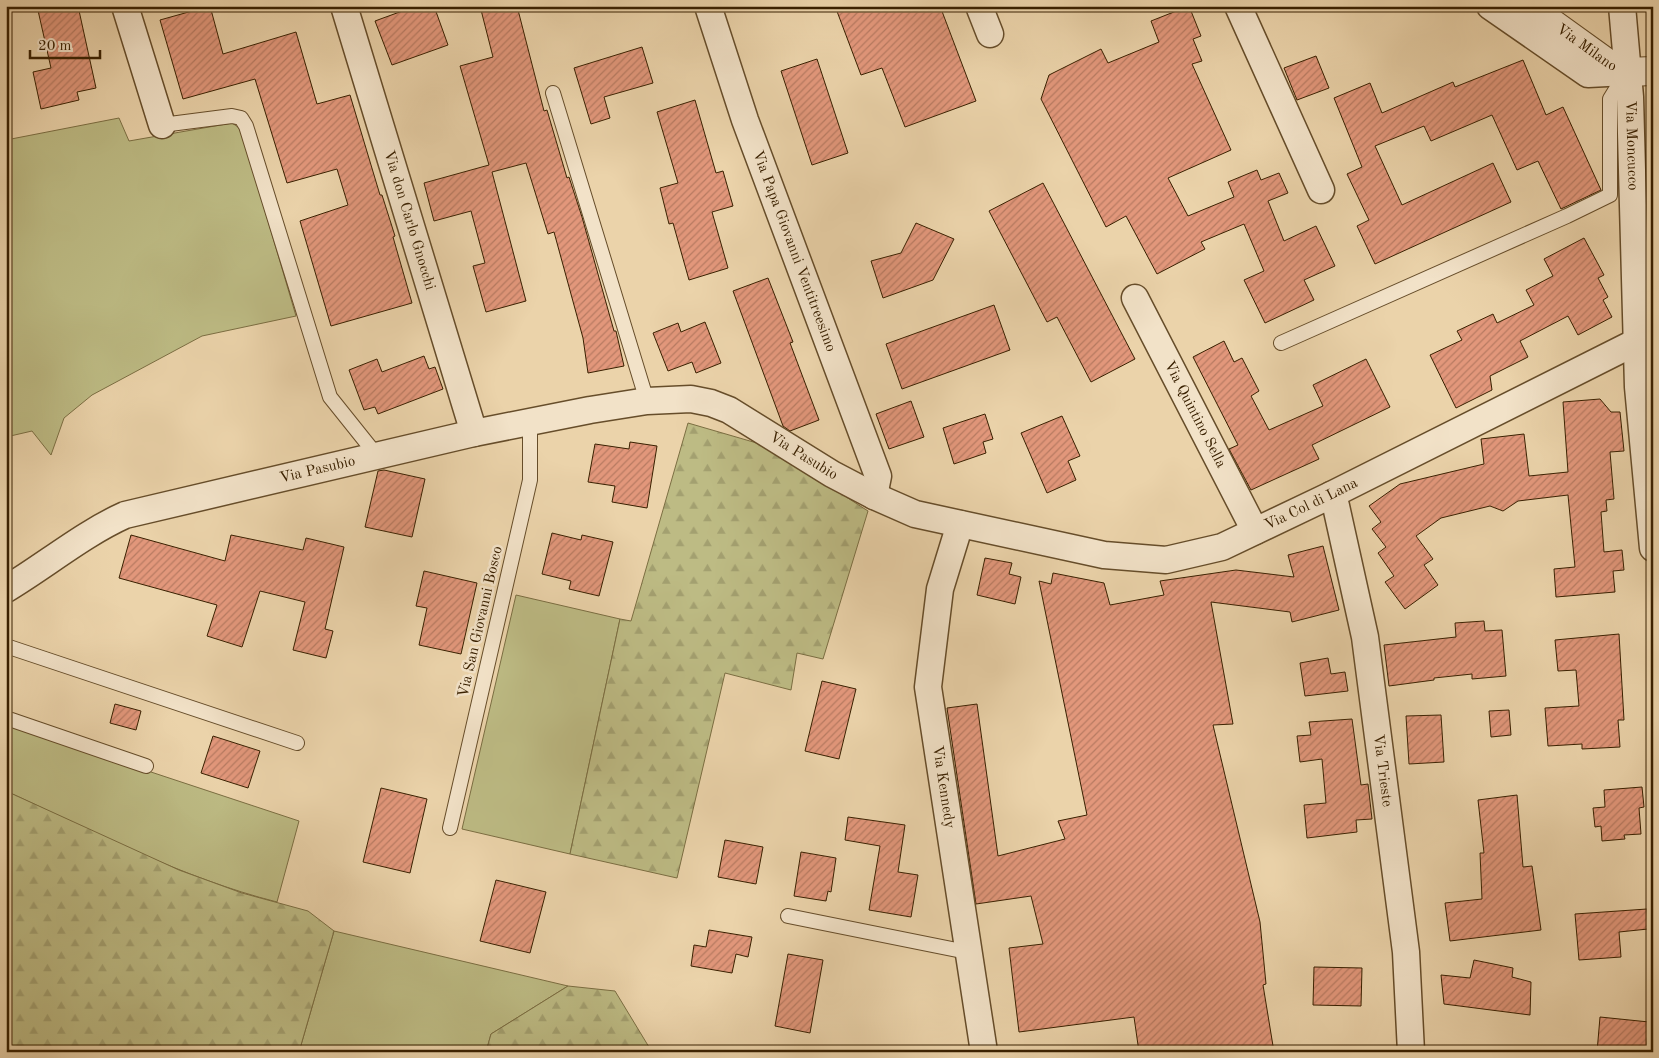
<svg xmlns="http://www.w3.org/2000/svg" width="1659" height="1058" viewBox="0 0 1659 1058" font-family="'Old Standard TT',serif">
<style>
.green{fill:#bdbb84;stroke:#7b6e42}
.forest{fill:url(#forest-firs);stroke:#7b6e42}
.building{fill:url(#building-hatch);stroke:#392000}
.lines{fill:none;stroke-linecap:round;stroke-linejoin:round}
.service-casing{stroke:#664d2a;stroke-width:16}
.minor-casing{stroke:#664d2a;stroke-width:29}
.tertiary-casing{stroke:#664d2a;stroke-width:30}
.service{stroke:#f2e2c8;stroke-width:14}
.minor{stroke:#f2e2c8;stroke-width:26}
.tertiary{stroke:#f2e2c8;stroke-width:28}
.labels{text-anchor:middle;dominant-baseline:central;stroke-width:5;stroke-linejoin:round;paint-order:stroke}
.street-label{font-size:15px;fill:#392000;stroke:#f2e2c8}
</style>
<defs>
<pattern id="forest-firs" width="22" height="20" patternUnits="userSpaceOnUse" patternTransform="scale(1.25)"><rect width="22" height="20" fill="#bdbb84"/><path d="M5 1l3.5 6h-7zM16 11l3.5 6h-7z" fill="#a3a070"/></pattern>
<pattern id="building-hatch" width="6" height="6" patternUnits="userSpaceOnUse" patternTransform="scale(1.25)"><rect width="6" height="6" fill="#e2977b"/><path d="M-1 1l2-2M0 6l6-6M5 7l2-2" fill="none" stroke="#b87b62"/></pattern>
</defs>
<rect width="100%" height="100%" fill="#ebd3aa"/>
<filter id="stains"><feTurbulence type="fractalNoise" baseFrequency=".004" numOctaves="4"/><feColorMatrix values="0 0 0 0 .2 0 0 0 0 .09 0 0 0 0 .02 0 0 0 .5 -.17"/></filter>
<radialGradient id="worn" r=".72"><stop offset=".6" stop-color="#630" stop-opacity="0"/><stop offset="1" stop-color="#630" stop-opacity=".3"/></radialGradient>
<g class="green">
<path d="M119 118 129 141 232 123 241 129 296 316 202 336 92 395 64 418 51 455 32 431 6 437V140Z"/>
<path d="M516 595 620 619 570 854 462 829Z"/>
<path d="M6 724 299 821 277 902C182 878 95 832 6 791Z"/>
<path d="M334 931 568 986 491 1034 486 1052H299Z"/>
</g>
<g class="forest">
<path d="M688 423 767 446 868 511 823 659 797 653 791 690 725 673 677 878 570 854 620 619 631 621Z"/>
<path d="M6 791 179 870 242 893 308 911 334 931 299 1052H6Z"/>
<path d="M568 986 615 991 652 1052H486L491 1034Z"/>
</g>
<g class="building">
<path d="M37 6H78L96 88 77 92 79 100 41 109 33 72 51 68Z"/>
<path d="M210 6 223 54 296 32 317 104 350 95 380 195H382L395 236 393 237 412 303 331 326 300 221 348 205 337 169 287 183 255 79 183 99 160 20Z"/>
<path d="M416 6H434L448 45 392 65 375 21Z"/>
<path d="M480 6H517L544 111 547 110 567 178 569 177 582 217 614 331H616L624 366 588 373 583 338 554 232 548 234 526 163 492 172 526 301 486 312 473 266 485 263 471 211 434 221 424 183 489 165 460 66 493 57Z"/>
<path d="M835 6H940L976 101 905 127 882 68 861 75Z"/>
<path d="M1189 6 1201 36 1193 39 1202 61 1192 64 1231 150 1168 178 1188 216 1234 197 1228 182 1257 170 1261 180 1279 173 1288 193 1268 201 1284 241 1316 226 1335 266 1304 280 1314 300 1265 323 1244 280 1264 271 1244 224 1201 242 1205 249 1157 274 1126 216 1106 227 1041 99 1049 75 1101 49 1108 63 1159 42 1151 21Z"/>
<path d="M642 47 653 83 604 97 610 118 591 124 574 68Z"/>
<path d="M1316 56 1329 88 1297 100 1284 68Z"/>
<path d="M817 59 848 153 812 165 781 71Z"/>
<path d="M1523 60 1546 115 1563 107 1601 190 1561 209 1538 161 1517 170 1492 115 1431 141 1424 126 1375 146 1402 205 1493 163 1511 202 1375 264 1357 226 1369 220 1347 174 1362 167 1334 98 1370 83 1382 113 1453 82 1455 87Z"/>
<path d="M695 100 716 173 723 171 733 206 712 212 728 268 689 280 673 223 669 224 660 188 678 183 657 112Z"/>
<path d="M1043 183 1135 359 1091 382 1057 317 1047 322 989 211Z"/>
<path d="M916 223 954 239 933 280 883 298 871 261 901 253Z"/>
<path d="M1584 238 1604 275 1598 278 1608 297 1603 300 1612 317 1578 335 1568 316 1520 341 1528 357 1490 376 1492 390 1456 408 1430 355 1462 340 1457 331 1493 314 1497 323 1534 305 1526 290 1553 276 1544 259Z"/>
<path d="M768 278 793 342 790 343 819 420 790 431 783 426 733 291Z"/>
<path d="M994 305 1010 350 902 389 886 344Z"/>
<path d="M705 322 721 363 696 373 692 362 668 371 653 333 678 323 681 332Z"/>
<path d="M1224 341 1234 362 1242 358 1259 391 1251 396 1269 430 1323 406 1313 385 1366 359 1390 407 1312 445 1319 459 1251 490 1229 449 1238 445 1193 357Z"/>
<path d="M424 356 429 369 435 367 443 389 378 414 375 407 364 410 349 370 377 359 382 372Z"/>
<path d="M1600 399 1611 412H1620L1624 451 1610 452 1614 499 1606 500 1607 511 1601 512 1604 552 1622 550 1624 570 1613 571 1615 592 1556 597 1554 569 1575 567 1568 495 1518 501 1503 511 1490 506 1441 518 1416 536 1433 559 1424 565 1438 585 1405 609 1385 582 1394 576 1378 553 1386 547 1372 529 1381 522 1369 506 1400 484 1484 464 1481 439 1524 434 1529 476 1568 472 1563 402Z"/>
<path d="M911 401 924 437 889 449 876 414Z"/>
<path d="M985 414 993 439 983 442 986 453 954 464 943 428Z"/>
<path d="M1062 416 1080 456 1068 461 1076 480 1047 493 1021 433Z"/>
<path d="M630 442 657 446 647 508 612 502 615 486 588 482 595 444 629 449Z"/>
<path d="M384 470 425 479 412 537 365 527 378 471Z"/>
<path d="M552 533 581 540 582 535 613 542 599 596 569 589 571 581 542 574Z"/>
<path d="M131 535 225 561 231 535 303 550 306 538 344 547 325 629 333 631 326 658 293 650 305 602 260 591 242 647 207 636 217 605 119 578Z"/>
<path d="M1323 546 1339 610 1292 622 1290 612 1211 602 1233 724 1213 725 1260 922 1266 984 1263 985 1274 1052H1139L1134 1017 1019 1032 1009 948 1043 944 1031 896 976 904 947 708 977 704 998 856 1065 839 1058 821 1087 815 1039 581 1051 584 1053 573 1104 583 1110 605 1164 595 1160 581 1236 570 1294 577 1288 555Z"/>
<path d="M985 558 1012 563 1009 574 1021 577 1015 604 977 595Z"/>
<path d="M424 571 477 583 461 654 419 645 427 608 416 606Z"/>
<path d="M1484 621 1485 631 1502 630 1506 676 1472 679V674L1434 678V680L1389 686 1384 645 1456 637 1455 623Z"/>
<path d="M1619 634 1624 720H1618L1620 747 1582 749V744L1548 746 1545 708 1579 706 1576 670 1558 671 1555 640Z"/>
<path d="M1328 658 1331 674 1345 672 1348 691 1305 696 1300 663Z"/>
<path d="M822 681 856 689 839 759 805 751Z"/>
<path d="M115 704 141 711 136 730 110 723Z"/>
<path d="M1509 710 1511 735 1491 737 1489 711Z"/>
<path d="M1441 715 1444 762 1409 764 1406 716Z"/>
<path d="M1352 719 1361 785 1368 784 1372 819 1356 820 1357 832 1307 838 1304 805 1326 803 1322 759 1300 762 1297 736 1311 735 1309 722Z"/>
<path d="M213 736 260 751 248 788 201 773Z"/>
<path d="M1642 787 1644 807 1639 808 1641 834 1624 835 1625 839 1602 841 1601 826 1595 827 1593 808 1605 807 1604 790Z"/>
<path d="M381 788 427 799 410 873 363 862Z"/>
<path d="M1517 795 1523 867 1532 866 1541 930 1450 941 1445 903 1482 899 1480 853H1484L1478 800Z"/>
<path d="M848 817 905 825 898 872 918 875 911 917 869 910 880 846 845 840Z"/>
<path d="M725 840 763 847 756 884 718 877Z"/>
<path d="M801 852 836 858 831 892 828 891 826 901 794 896Z"/>
<path d="M496 880 546 892 530 953 480 941Z"/>
<path d="M1647 909 1648 929 1619 932 1621 957 1579 960 1575 914Z"/>
<path d="M709 930 752 937 748 957 736 954 732 973 691 966 694 945 706 947Z"/>
<path d="M788 954 823 960 810 1033 775 1026Z"/>
<path d="M1474 960 1513 968 1512 977 1531 982 1530 1015 1444 1004 1441 975 1470 978Z"/>
<path d="M1314 967 1362 968 1361 1006 1313 1005Z"/>
<path d="M1600 1017 1649 1022 1646 1052H1597Z"/>
</g>
<g class="lines">
<defs>
<g id="service">
<path d="M553 93 647 401"/>
<path d="M162 125 232 116 241 118 246 126 330 397 378 457"/>
<path d="M1281 343 1567 216 1610 195V99L1626 73"/>
<path d="M6 646 297 743"/>
<path d="M6 718 146 766"/>
<path d="M450 828 530 480V422"/>
<path d="M788 916 967 952"/>
</g>
<g id="minor">
<path d="M125 6 162 125"/>
<path id="s1" d="M344 6 474 433"/>
<path id="s2" d="M708 6 745 120 878 476 874 496"/>
<path d="M979 6 990 34"/>
<path d="M1238 6 1321 190"/>
<path d="M1490 6 1588 74 1627 72"/>
<path id="s3" d="M1622 6 1630 97 1638 387 1653 548"/>
<path id="s4" d="M1135 298 1255 531"/>
<path id="s5" d="M1331 495 1336 506 1365 637 1406 952 1411 1052"/>
<path id="s6" d="M960 524 940 589 928 687 984 1052"/>
<path id="s7" d="M6 589C46 565 83 534 125 515L474 433 590 410 647 401 691 399 711 403 729 410 832 474 874 496 915 514 1104 555 1166 560 1222 547 1331 495 1638 341"/>
</g>
<g id="tertiary">
<path id="s8" d="M1528 6 1610 65 1627 72 1653 71"/>
</g>
</defs>
<use href="#service" class="service-casing"/>
<use href="#minor" class="minor-casing"/>
<use href="#tertiary" class="tertiary-casing"/>
<use href="#service" class="service"/>
<use href="#minor" class="minor"/>
<use href="#tertiary" class="tertiary"/>
</g>
<g class="labels">
<g class="street-label">
<text stroke="none"><textPath href="#s8" startOffset="72">Via Milano</textPath></text>
<text stroke="none"><textPath href="#s3" startOffset="140">Via Moncucco</textPath></text>
<text stroke="none"><textPath href="#s1" startOffset="224">Via don Carlo Gnocchi</textPath></text>
<text stroke="none"><textPath href="#s2" startOffset="260">Via Papa Giovanni Ventitreesimo</textPath></text>
<text stroke="none"><textPath href="#s4" startOffset="131">Via Quintino Sella</textPath></text>
<text stroke="none"><textPath href="#s7" startOffset="846">Via Pasubio</textPath></text>
<text stroke="none"><textPath href="#s7" startOffset="338">Via Pasubio</textPath></text>
<text stroke="none"><textPath href="#s7" startOffset="1384">Via Col di Lana</textPath></text>
<text transform="translate(481 622) rotate(-77)">Via San Giovanni Bosco</text>
<text stroke="none"><textPath href="#s5" startOffset="281">Via Trieste</textPath></text>
<text stroke="none"><textPath href="#s6" startOffset="268">Via Kennedy</textPath></text>
</g>
</g>
<rect width="1659" height="1058" fill="none" stroke="#ebd3aa" stroke-width="25"/>
<rect x="8" y="8" width="1644" height="1043" fill="none" stroke="#392000" stroke-width="2.5"/>
<rect x="12" y="12" width="1634" height="1033" fill="none" stroke="#392000"/>
<path d="M30 50v8h70v-8" fill="none" stroke="#392000" stroke-width="2.5"/>
<text x="38" y="50" font-size="15" fill="#392000" stroke="#f2e2c8" stroke-width="4" paint-order="stroke">20 m</text>
<rect width="100%" height="100%" filter="url(#stains)"/>
<rect width="100%" height="100%" fill="url(#worn)"/>
</svg>
